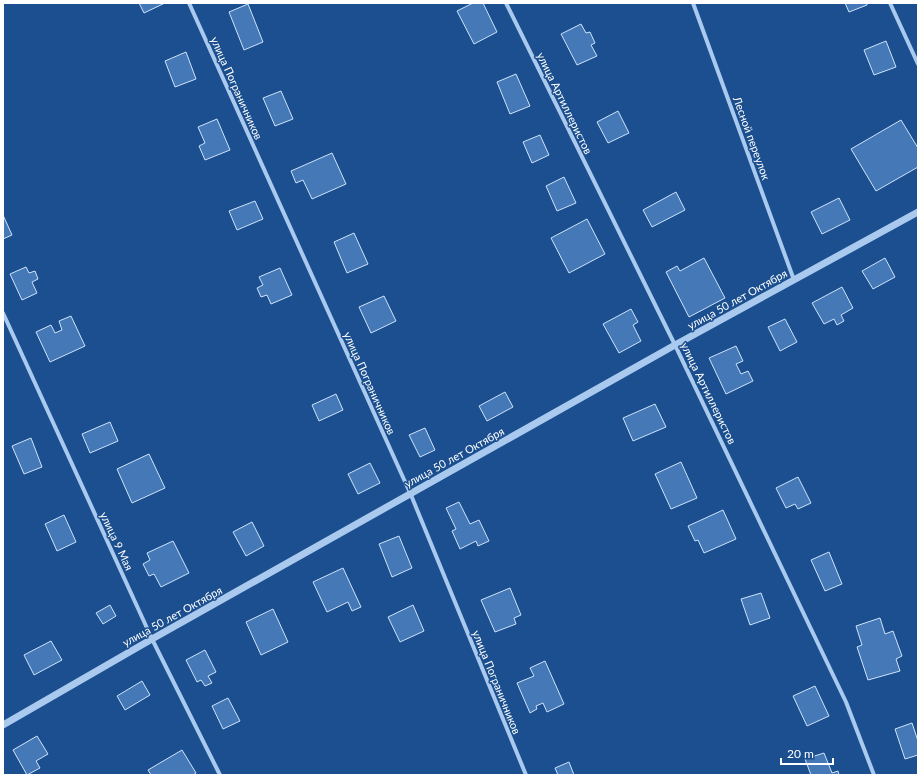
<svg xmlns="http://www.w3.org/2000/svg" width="921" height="778" viewBox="0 0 921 778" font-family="Lato,sans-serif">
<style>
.building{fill:#4478b7;stroke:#cfe3fa}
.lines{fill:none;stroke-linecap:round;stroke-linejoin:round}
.minor{stroke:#a9c9ee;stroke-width:4}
.tertiary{stroke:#a9c9ee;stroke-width:7}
.labels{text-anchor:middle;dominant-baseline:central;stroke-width:3;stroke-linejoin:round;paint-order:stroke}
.street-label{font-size:11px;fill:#fff;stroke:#1b4f8f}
</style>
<rect width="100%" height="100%" fill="#1b4f8f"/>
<g class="building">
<path d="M139 3H165L144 13Z"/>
<path d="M473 3H483L497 32 474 44 457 11Z"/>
<path d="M845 3H867V5L849 12Z"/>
<path d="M248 4 263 42 244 50 229 12Z"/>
<path d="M581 24 586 33 590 32 595 43 591 45 597 56 577 65 561 34Z"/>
<path d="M886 41 896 67 874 75 864 50Z"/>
<path d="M186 52 196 79 175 87 165 61Z"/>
<path d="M516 74 530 106 510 114 497 82Z"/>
<path d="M281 91 293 119 275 126 263 98Z"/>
<path d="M618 111 629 133 608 143 597 122Z"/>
<path d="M217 119 230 150 205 160 199 146 205 143 198 127Z"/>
<path d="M901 120 918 148V167L876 191 851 149Z"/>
<path d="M540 135 549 155 532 163 523 142Z"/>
<path d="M332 153 346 184 312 199 303 180 296 183 291 171Z"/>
<path d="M564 177 576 203 557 211 546 186Z"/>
<path d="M676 192 685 210 652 227 643 210Z"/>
<path d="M839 198 850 220 822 234 811 212Z"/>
<path d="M255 201 263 219 237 230 229 211Z"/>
<path d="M3 215 12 235 3 239Z"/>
<path d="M587 219 605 254 569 273 551 238Z"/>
<path d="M354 233 368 264 347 273 334 242Z"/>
<path d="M704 258 725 298 689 317 666 272 677 266 680 271Z"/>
<path d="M885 258 895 277 873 289 862 271Z"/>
<path d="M26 267 29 273 35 271 38 279 32 282 37 293 22 300 10 274Z"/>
<path d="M280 268 292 295 271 304 267 295 261 297 257 288 263 285 259 277Z"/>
<path d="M842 287 853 308 841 315 844 321 837 325 834 319 824 324 812 303Z"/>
<path d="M384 296 396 321 371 333 359 307Z"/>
<path d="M631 309 638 322 633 325 641 341 619 353 603 324Z"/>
<path d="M71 316 85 346 50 362 36 332 51 325 55 333 62 330 59 321Z"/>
<path d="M785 319 797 342 780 351 768 327Z"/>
<path d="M736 346 743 361 736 364 741 374 748 371 753 381 726 394 709 358Z"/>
<path d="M505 392 513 407 487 421 479 406Z"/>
<path d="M336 394 343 410 319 421 312 405Z"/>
<path d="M655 404 666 427 633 441 623 418Z"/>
<path d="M110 422 118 441 90 453 82 434Z"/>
<path d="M425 428 435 450 420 457 409 435Z"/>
<path d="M31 438 42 467 24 474 12 446Z"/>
<path d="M149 454 165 488 132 503 117 469Z"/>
<path d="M681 462 697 498 671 509 655 474Z"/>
<path d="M370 463 380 483 358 494 348 474Z"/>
<path d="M798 477 811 503 798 509 795 504 786 508 776 488Z"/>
<path d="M459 502 470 524 479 520 489 541 478 546 476 541 460 549 452 531 456 529 446 508Z"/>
<path d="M723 510 736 539 704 553 698 540 695 541 688 526Z"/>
<path d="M64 515 76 542 57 551 45 524Z"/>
<path d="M252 522 264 546 246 556 233 532Z"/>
<path d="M399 536 412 568 392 577 379 544Z"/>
<path d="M173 541 189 573 161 587 154 574 149 576 143 564 150 560 147 553Z"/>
<path d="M829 552 842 584 825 591 811 560Z"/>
<path d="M343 568 361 607 352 611 348 602 327 612 313 582Z"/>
<path d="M510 588 521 615 514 618 516 624 495 632 481 600Z"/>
<path d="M761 593 770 618 750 625 741 599Z"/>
<path d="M110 605 116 616 103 624 96 613Z"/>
<path d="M413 605 424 631 400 642 388 617Z"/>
<path d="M273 609 288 642 261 655 246 622Z"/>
<path d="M880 618 885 634 893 631 902 656 896 659 900 671 868 680 857 647 862 645 856 626Z"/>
<path d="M51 641 62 660 34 675 24 655Z"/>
<path d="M205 650 216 672 208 676 212 683 205 686 201 680 197 682 186 660Z"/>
<path d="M545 661 564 704 547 712 543 703 536 706 537 709 530 713 517 683 534 676 530 668Z"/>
<path d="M142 681 150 695 125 710 117 696Z"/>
<path d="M815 686 829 716 807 726 793 696Z"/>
<path d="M228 698 240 721 223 729 212 706Z"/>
<path d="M912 723 918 741V755L905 759 895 729Z"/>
<path d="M37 736 48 754 36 761 40 768 27 775 13 750Z"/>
<path d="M182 750 196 773 193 775H151L148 770Z"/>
<path d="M824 753 832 773 838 771 839 775H811L805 759Z"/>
<path d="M569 762 574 775H558L555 768Z"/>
</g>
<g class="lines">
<g class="minor">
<path d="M189 3 411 495 526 775"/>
<path d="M506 3 675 345 846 702 874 775"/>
<path d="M693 3 794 280"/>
<path d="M890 3 918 64"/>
<path d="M3 313 152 639 220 775"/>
</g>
<path class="tertiary" d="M3 725 152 639 675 345 918 212"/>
</g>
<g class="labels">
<g class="street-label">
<text transform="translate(237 88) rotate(66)">улица Пограничников</text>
<text transform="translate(565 103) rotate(64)">улица Артиллеристов</text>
<text transform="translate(752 138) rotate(70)">Лесной переулок</text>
<text transform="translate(737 299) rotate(-29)">улица 50 лет Октября</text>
<text transform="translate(370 383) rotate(66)">улица Пограничников</text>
<text transform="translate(709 393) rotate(64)">улица Артиллеристов</text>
<text transform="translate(454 457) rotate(-29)">улица 50 лет Октября</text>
<text transform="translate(117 541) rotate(65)">улица 9 Мая</text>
<text transform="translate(172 616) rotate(-29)">улица 50 лет Октября</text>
<text transform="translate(497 682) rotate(68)">улица Пограничников</text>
</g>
</g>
<rect width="921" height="778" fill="none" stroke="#ffffff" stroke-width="8"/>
<path d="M781 758v6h52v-6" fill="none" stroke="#ffffff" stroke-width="2"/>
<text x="787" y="758" font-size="12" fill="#ffffff" stroke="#1b4f8f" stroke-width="3" paint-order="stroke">20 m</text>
</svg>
